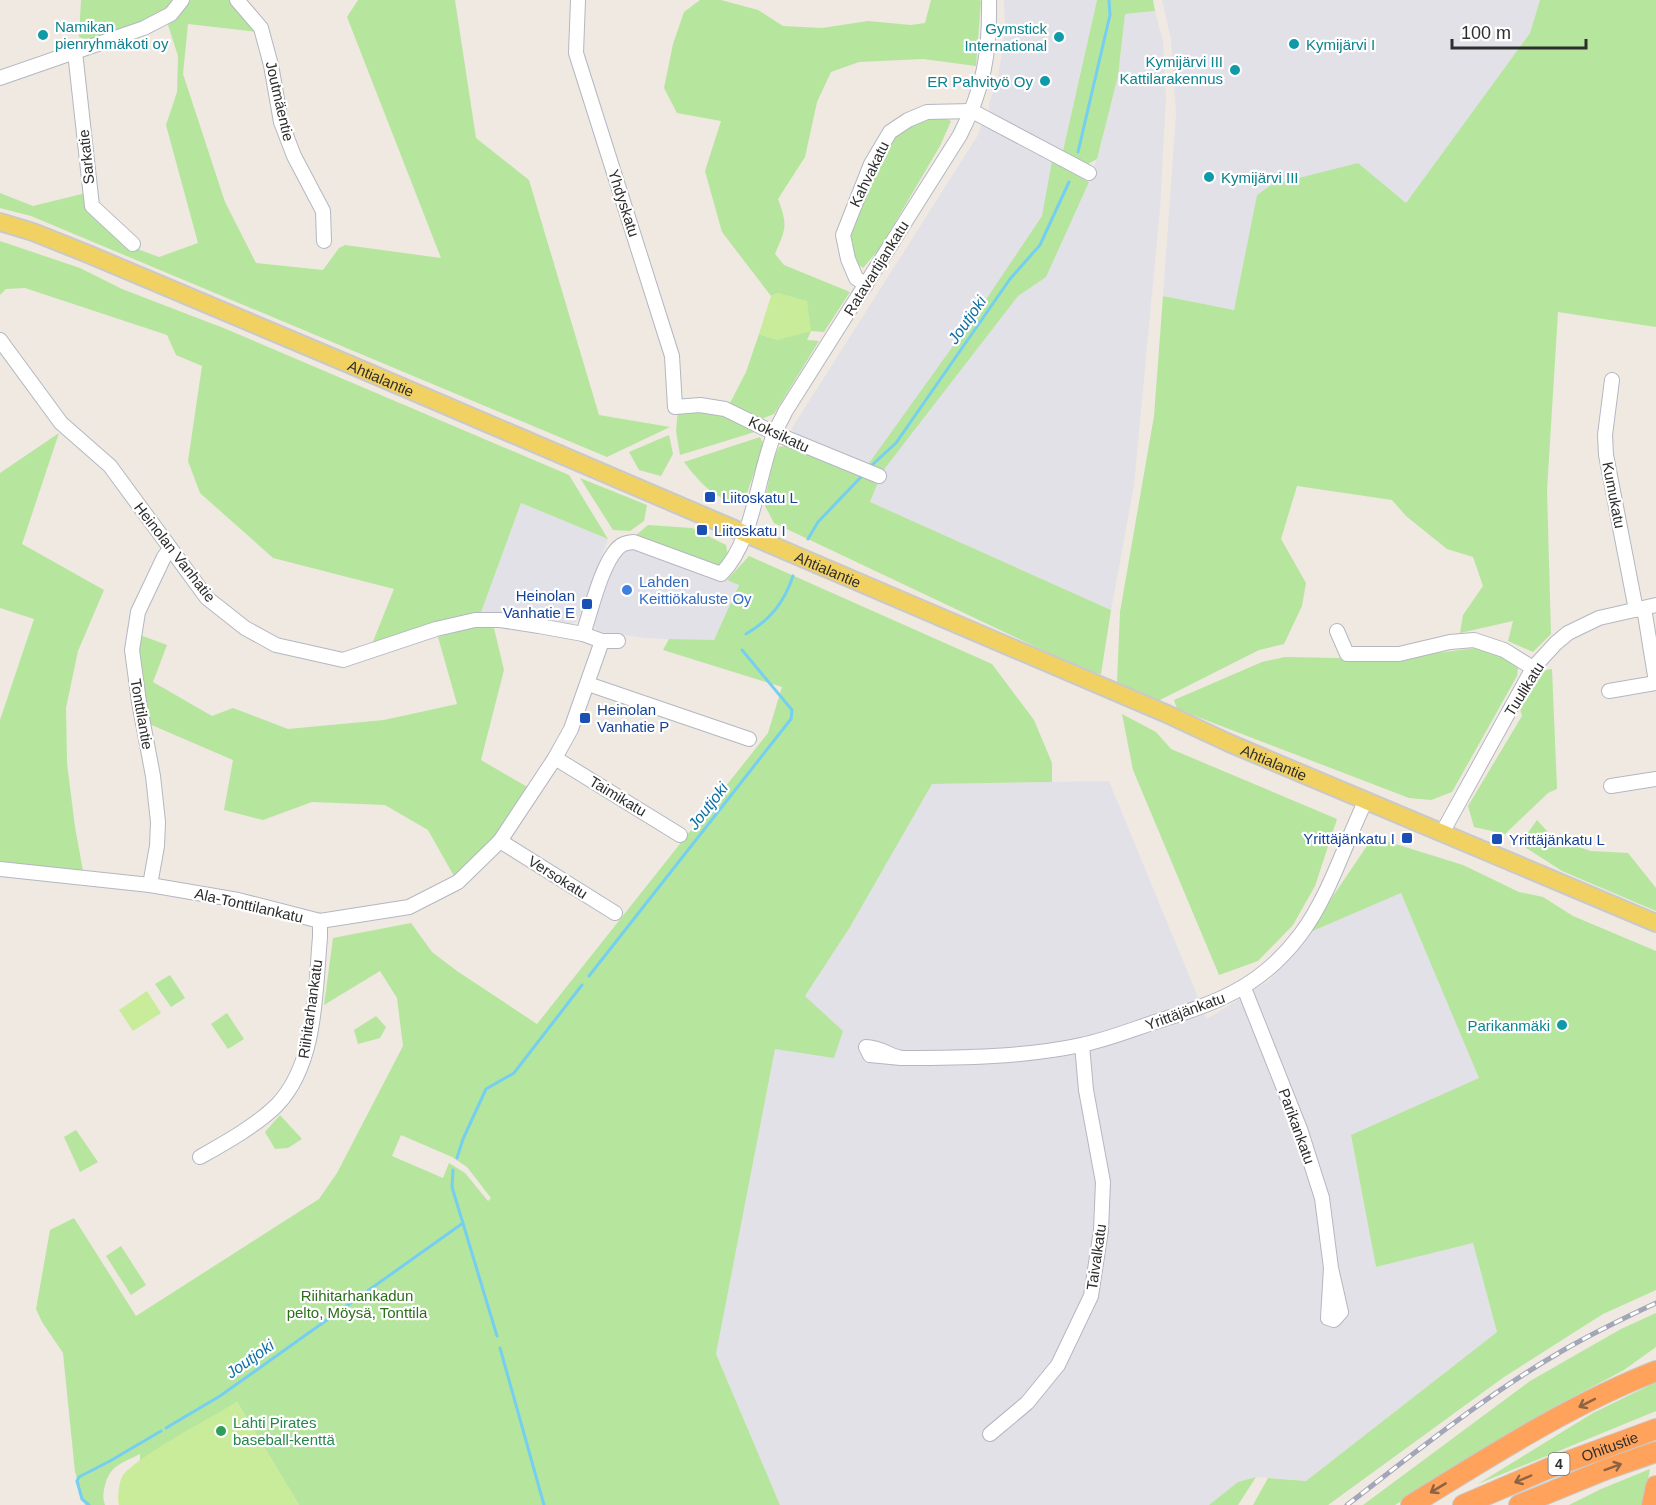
<svg xmlns="http://www.w3.org/2000/svg" width="1656" height="1505" viewBox="0 0 1656 1505" font-family="Arial,sans-serif">
<style>
.industrial{fill:#e3e1e8}
.green{fill:#b6e59e;fill-rule:evenodd}
.pitch{fill:#c9ec9a}
.lines{fill:none;stroke-linecap:round;stroke-linejoin:round}
.stream{stroke:#75cff0;stroke-width:3}
.minor-casing{stroke:#b4b7c1;stroke-width:16}
.major-casing{stroke:#c9c9c9;stroke-width:20}
.highway-casing{stroke:#c9c9c9;stroke-width:22}
.minor{stroke:#fff;stroke-width:14}
.major{stroke:#f2d163;stroke-width:16}
.highway{stroke:#ffa35c;stroke-width:20}
.rail-casing{stroke:#a3a6b8;stroke-width:5}
.rail{stroke:#fff;stroke-width:3;stroke-dasharray:9;stroke-linecap:butt}
.oneway{stroke:#8c6343}
.culture-dot{fill:#0f9aa8;stroke:#fff;stroke-width:2}
.transit-dot{fill:#1a4fb4;stroke:#fff;stroke-width:2}
.shop-dot{fill:#3f7fe0;stroke:#fff;stroke-width:2}
.leisure-dot{fill:#2e9e5b;stroke:#fff;stroke-width:2}
.labels{text-anchor:middle;dominant-baseline:central;stroke-width:4.5;stroke-linejoin:round;paint-order:stroke}
.shield{fill:#fff;stroke:#6d6d6d;stroke-width:1.5}
.shield-label{font-size:14px;font-weight:bold;fill:#2e2e2e}
.culture-label{font-size:15px;fill:#0d838f;stroke:#fff;text-anchor:end}
.street-label{font-size:15px;fill:#2e2e2e;stroke:#fff}
.transit-label{font-size:15px;fill:#164399;stroke:#fff;text-anchor:start}
.shop-label{font-size:15px;fill:#366cbe;stroke:#fff;text-anchor:start}
.park-label{font-size:15px;fill:#2c6e1b;stroke:#fff}
.leisure-label{font-size:15px;fill:#27864d;stroke:#fff;text-anchor:start}
.water-label{font-size:16px;font-style:italic;fill:#0d6fa3;stroke:#fff}
</style>
<rect width="100%" height="100%" fill="#efe9e1"/>
<g class="industrial">
<path d="M1004 0H1097L1063 151 989 112V103L998 77 1005 31Z"/>
<path d="M1162 0H1540L1530 33 1406 203 1358 163 1257 195 1234 310 1163 296 1176 115 1171 39Z"/>
<path d="M1155 11 1163 42 1166 97 1160 209 1134 485 1111 610 870 502 882 472 794 434 792 428 978 135 983 121 1089 182 1097 159 1118 76 1125 14Z"/>
<path d="M521 503 608 539 578 620 569 626 480 615Z"/>
<path d="M635 545 739 584 714 641 646 638 599 632 591 622 611 567 621 552Z"/>
<path d="M1109 781 1207 1019 1270 980 1308 933 1401 893 1480 1078 1351 1136 1376 1267 1473 1243 1497 1332 1306 1481 1256 1477 1238 1482 1209 1505H780L716 1354 775 1049 843 1031 805 996 850 927 932 784Z"/>
</g>
<g class="green">
<path d="M81 0H174C155 23 118 31 90 41L79 37Z"/>
<path d="M189 0H231L259 32 188 24 183 74 225 202 256 263 323 270 339 248 345 245 441 258 347 17 358 0H455L476 138 529 180 599 415 670 427 607 457 31 216 0 208V193L33 206 86 193 89 212 97 211 140 250 159 257 198 243 166 125 177 92 178 56 168 25Z"/>
<path d="M700 0H721L758 10 783 26 822 28 868 21 911 25 925 23 931 0H980L981 2 976 66 923 59 859 62 831 72 817 102 805 157 778 199C788 226 786 228 775 254L784 265 850 292 824 332 811 331 807 340 819 341 774 414 759 420 729 405 746 372 759 334 778 340 779 293 771 296 722 232 705 171 721 121 677 113 664 88 673 44 684 12Z"/>
<path d="M1097 0H1153L1155 11 1125 14 1118 76 1097 159 1088 164 1063 151Z"/>
<path d="M1540 0H1656V327L1558 312 1547 490 1551 634 1533 652 1508 641 1513 621 1460 633 1463 615 1483 586 1473 557 1447 549 1406 516 1392 500 1297 486 1281 539 1306 583 1302 606 1284 644 1259 650 1158 701 1117 682 1120 612 1154 416 1163 296 1234 310 1257 195 1271 185 1358 163 1406 203 1530 33Z"/>
<path d="M942 117 951 121 940 146 880 248 863 268 857 264 849 233 875 168 895 134 915 120Z"/>
<path d="M1052 161 1089 182 1046 277 1018 296 882 472 867 466 981 307 1042 216Z"/>
<path d="M0 241 80 268 122 289 226 329 569 475 608 539 521 503 480 615 430 624 372 644 394 589 273 558 200 493 188 461 202 366 176 355 167 335 25 288 6 289 0 295Z"/>
<path d="M678 410 725 412 758 431 680 455 676 431Z"/>
<path d="M59 433 22 544 104 590 78 651 66 708 67 763 75 827 83 871 0 862V720L34 619 0 608V473Z"/>
<path d="M669 435 673 454 661 476 639 470 629 452Z"/>
<path d="M760 437 764 445 747 493C724 514 697 479 684 462Z"/>
<path d="M791 445 878 482 870 502 1111 610 1101 674 1091 673 774 523 764 504 773 460 779 447Z"/>
<path d="M580 478 647 505 644 521 630 531 613 530Z"/>
<path d="M648 525 692 528 726 545 728 556 721 564 711 567 634 537Z"/>
<path d="M749 556 992 664 1034 720 1052 763V782L932 784 850 927 805 996 843 1031 834 1058 775 1049 716 1354 780 1505H299L237 1402 140 1461V1454C120 1464 108 1466 104 1490 103 1496 103 1499 105 1505H85L75 1472 63 1353 42 1322 36 1309 50 1230 74 1218 136 1316 319 1199 337 1173 403 1046 397 998 380 971 324 1005 333 938 411 923 432 952 457 971 537 1024 768 733 782 687 663 650 669 639 714 640 739 585 727 580ZM401 1135 452 1157 467 1167 491 1198 488 1201 465 1173 449 1163 443 1178 392 1156Z"/>
<path d="M474 627 494 628 504 670 481 760 529 788 499 832 482 853 455 878 428 830 385 805 312 802 263 820 224 810 233 760 147 723 137 649 140 635 167 645 153 682 212 716 233 708 288 729 384 720 457 704 438 637Z"/>
<path d="M1476 648 1504 658 1518 668 1517 676 1452 792 1431 800 1409 798 1177 709 1174 700 1262 662 1285 657 1389 659Z"/>
<path d="M1552 669 1557 789 1548 793 1505 834 1474 827 1468 806 1522 716 1520 709 1541 671Z"/>
<path d="M1122 714 1156 732 1171 749 1337 819 1315 886 1293 925 1258 961 1219 975 1133 770Z"/>
<path d="M1537 820 1555 840 1591 851 1628 853 1656 888V911L1562 871 1520 844Z"/>
<path d="M1373 837 1463 865 1519 892 1543 897 1573 916 1656 951V1290L1603 1314 1504 1377 1328 1505H1253L1268 1478 1306 1481 1497 1332 1473 1243 1376 1267 1351 1135 1479 1078 1401 893 1308 933Z"/>
<path d="M170 975 185 998 171 1007 155 984Z"/>
<path d="M227 1013 244 1039 228 1049 211 1024Z"/>
<path d="M376 1016 386 1027 380 1038 358 1044 354 1030Z"/>
<path d="M280 1115 302 1139 288 1148 275 1149 265 1132Z"/>
<path d="M76 1130 98 1162 80 1172 64 1137Z"/>
<path d="M121 1246 146 1285 131 1295 106 1256Z"/>
<path d="M1656 1313V1347L1624 1370 1556 1406 1395 1505H1363L1530 1381 1621 1329Z"/>
<path d="M1656 1382V1411L1478 1484 1593 1413Z"/>
<path d="M1650 1469 1643 1505H1569L1601 1489Z"/>
<path d="M1256 1477 1238 1505H1209L1238 1482Z"/>
</g>
<g class="pitch">
<path d="M779 293 807 301 811 331 778 340 759 334 771 296Z"/>
<path d="M147 991 161 1013 133 1031 119 1010Z"/>
<path d="M237 1402 299 1505H119C117 1499 119 1483 122 1477 132 1459 215 1415 237 1402Z"/>
</g>
<g class="lines">
<g class="stream">
<path d="M1078 152 1110 15 1109 0"/>
<path d="M872 465 896 443 1010 279 1040 245 1069 182"/>
<path d="M808 539 818 522 861 477"/>
<path d="M746 634C770 620 784 603 793 576"/>
<path d="M589 976 791 719 792 710 742 650"/>
<path d="M457 1158 463 1139 486 1089 514 1073 582 985"/>
<path d="M453 1170 452 1187 497 1336"/>
<path d="M500 1348 544 1505"/>
<path d="M166 1428 220 1396 463 1223"/>
<path d="M89 1505 82 1499 77 1481 79 1477 110 1461 161 1431"/>
</g>
<defs>
<g id="minor">
<path d="M237 0 261 28 271 65 281 122 294 156 323 211 324 241"/>
<path d="M578 0 576 53 672 356 675 407 700 405 725 409 774 433 879 476"/>
<path d="M75 52 92 206 133 244"/>
<path d="M0 78 144 28 171 14 182 0"/>
<path d="M866 285 856 278 848 259 843 235 871 164 890 132 908 120 927 112 972 111 1089 173"/>
<path d="M0 340 61 423 110 466 207 598 245 628 276 645 343 660 436 629 475 620H500L539 626 583 634 602 641H618"/>
<path d="M1612 380 1605 435 1606 455 1636 610"/>
<path d="M1644 608 1656 682"/>
<path d="M1337 631 1347 654H1399L1450 642 1474 640 1504 650 1533 668"/>
<path d="M583 634C591 611 601 566 617 549 622 543 627 543 634 542L721 574C754 542 757 475 775 432 778 425 782 419 785 412L960 135C984 88 990 52 989 0"/>
<path d="M588 684 749 739"/>
<path d="M1609 691 1656 683"/>
<path d="M555 758 680 835"/>
<path d="M1611 786 1656 779"/>
<path d="M1442 833 1533 668 1556 643 1568 633 1599 618 1656 605"/>
<path d="M500 841 615 913"/>
<path d="M0 869 150 885 238 900 320 921 409 907 458 882 500 841 555 758 571 729 602 641"/>
<path d="M150 885 157 846 158 822 153 776 139 702 132 650 138 612 164 557 170 549"/>
<path d="M1244 988 1300 1129 1322 1198 1331 1268 1328 1318 1334 1320 1341 1312 1331 1268"/>
<path d="M901 1058 870 1055 866 1047C882 1047 891 1058 904 1058 962 1058 1025 1057 1081 1045 1106 1040 1131 1030 1155 1022 1216 1003 1260 988 1300 935 1329 897 1345 843 1366 800"/>
<path d="M200 1157C225 1143 257 1125 277 1105 317 1063 315 992 320 937V921"/>
<path d="M990 1434 1027 1403 1058 1365 1091 1296 1101 1230 1103 1182 1086 1090 1082 1045"/>
</g>
<g id="major">
<path id="s1" d="M0 222 33 232 88 254 351 365 1167 714 1229 743 1656 923"/>
</g>
<g id="highway">
<path d="M1411 1505C1489 1457 1571 1404 1656 1371"/>
<path id="s2" d="M1463 1505 1547 1469 1656 1429"/>
<path d="M1519 1505 1607 1469 1656 1452"/>
<path d="M1652 1505 1656 1486"/>
</g>
</defs>
<use href="#minor" class="minor-casing"/>
<use href="#major" class="major-casing"/>
<use href="#highway" class="highway-casing"/>
<use href="#minor" class="minor"/>
<use href="#major" class="major"/>
<use href="#highway" class="highway"/>
<defs>
<path id="rail" d="M1347 1505C1417 1451 1486 1395 1562 1351 1593 1333 1624 1318 1656 1303"/>
</defs>
<use href="#rail" class="rail-casing"/>
<use href="#rail" class="rail"/>
</g>
<defs><path id="oneway-shaft" d="M-6 0H5M1.5-3L5.5 0L1.5 3" fill="none" stroke-width="1.6" stroke-linecap="round" stroke-linejoin="round" transform="scale(1.5)"/></defs>
<g class="oneway">
<use href="#oneway-shaft" transform="translate(1587 1403) rotate(153)"/>
<use href="#oneway-shaft" transform="translate(1613 1467) rotate(-20)"/>
<use href="#oneway-shaft" transform="translate(1523 1479) rotate(157)"/>
<use href="#oneway-shaft" transform="translate(1438 1488) rotate(149)"/>
</g>
<g class="culture-dot">
<circle cx="43" cy="35" r="6"/>
<circle cx="1059" cy="37" r="6"/>
<circle cx="1294" cy="44" r="6"/>
<circle cx="1235" cy="70" r="6"/>
<circle cx="1045" cy="81" r="6"/>
<circle cx="1209" cy="177" r="6"/>
<circle cx="1562" cy="1025" r="6"/>
</g>
<g class="transit-dot">
<rect x="704" y="491" width="12" height="12" rx="3"/>
<rect x="696" y="524" width="12" height="12" rx="3"/>
<rect x="581" y="598" width="12" height="12" rx="3"/>
<rect x="579" y="712" width="12" height="12" rx="3"/>
<rect x="1401" y="832" width="12" height="12" rx="3"/>
<rect x="1491" y="833" width="12" height="12" rx="3"/>
</g>
<circle class="shop-dot" cx="627" cy="590" r="6"/>
<circle class="leisure-dot" cx="221" cy="1431" r="6"/>
<g class="labels">
<rect class="shield" x="1548.5" y="1453" width="21" height="22" rx="4.5"/>
<g class="shield-label">
<text x="1559" y="1464">4</text>
</g>
<g class="culture-label">
<text x="55" y="26" text-anchor="start">Namikan<tspan x="55" dy="17">pienryhmäkoti oy</tspan></text>
<text x="1047" y="28">Gymstick<tspan x="1047" dy="17">International</tspan></text>
<text x="1306" y="44" text-anchor="start">Kymijärvi I</text>
<text x="1223" y="61">Kymijärvi III<tspan x="1223" dy="17">Kattilarakennus</tspan></text>
<text x="1033" y="81">ER Pahvityö Oy</text>
<text x="1221" y="177" text-anchor="start">Kymijärvi III</text>
<text x="1550" y="1025">Parikanmäki</text>
</g>
<g class="street-label">
<text transform="translate(280 101) rotate(77)">Joutmäentie</text>
<text transform="translate(86 157) rotate(-96)">Sarkatie</text>
<text transform="translate(869 174) rotate(-64)">Kahvakatu</text>
<text transform="translate(624 203) rotate(72)">Yhdyskatu</text>
<text transform="translate(876 268) rotate(-58)">Ratavartijankatu</text>
<text stroke="none"><textPath href="#s1" startOffset="412">Ahtialantie</textPath></text>
<text transform="translate(779 434) rotate(25)">Koksikatu</text>
<text transform="translate(1614 495) rotate(79)">Kumukatu</text>
<text transform="translate(175 552) rotate(52)">Heinolan Vanhatie</text>
<text stroke="none"><textPath href="#s1" startOffset="898">Ahtialantie</textPath></text>
<text transform="translate(1524 689) rotate(-58)">Tuulikatu</text>
<text transform="translate(142 714) rotate(80)">Tonttilantie</text>
<text stroke="none"><textPath href="#s1" startOffset="1384">Ahtialantie</textPath></text>
<text transform="translate(618 796) rotate(31)">Taimikatu</text>
<text transform="translate(558 877) rotate(32)">Versokatu</text>
<text transform="translate(249 905) rotate(13)">Ala-Tonttilankatu</text>
<text transform="translate(310 1009) rotate(-82)">Riihitarhankatu</text>
<text transform="translate(1185 1011) rotate(-20)">Yrittäjänkatu</text>
<text transform="translate(1297 1126) rotate(70)">Parikankatu</text>
<text transform="translate(1096 1257) rotate(-82)">Taivalkatu</text>
<text stroke="none"><textPath href="#s2" startOffset="158">Ohitustie</textPath></text>
</g>
<g class="transit-label">
<text x="722" y="497">Liitoskatu L</text>
<text x="714" y="530">Liitoskatu I</text>
<text x="575" y="595" text-anchor="end">Heinolan<tspan x="575" dy="17">Vanhatie E</tspan></text>
<text x="597" y="709">Heinolan<tspan x="597" dy="17">Vanhatie P</tspan></text>
<text x="1395" y="838" text-anchor="end">Yrittäjänkatu I</text>
<text x="1509" y="839">Yrittäjänkatu L</text>
</g>
<g class="shop-label">
<text x="639" y="581">Lahden<tspan x="639" dy="17">Keittiökaluste Oy</tspan></text>
</g>
<g class="park-label">
<text x="357" y="1295">Riihitarhankadun<tspan x="357" dy="17">pelto, Möysä, Tonttila</tspan></text>
</g>
<g class="leisure-label">
<text x="233" y="1422">Lahti Pirates<tspan x="233" dy="17">baseball-kenttä</tspan></text>
</g>
<g class="water-label">
<text transform="translate(967 320) rotate(-55)">Joutjoki</text>
<text transform="translate(708 806) rotate(-52)">Joutjoki</text>
<text transform="translate(250 1359) rotate(-35)">Joutjoki</text>
</g>
</g>
<path d="M1452 39v9h134v-9" fill="none" stroke="#2e2e2e" stroke-width="3"/>
<text x="1461" y="39" font-size="18" fill="#2e2e2e" stroke="#ffffff" stroke-width="4.5" paint-order="stroke">100 m</text>
</svg>
